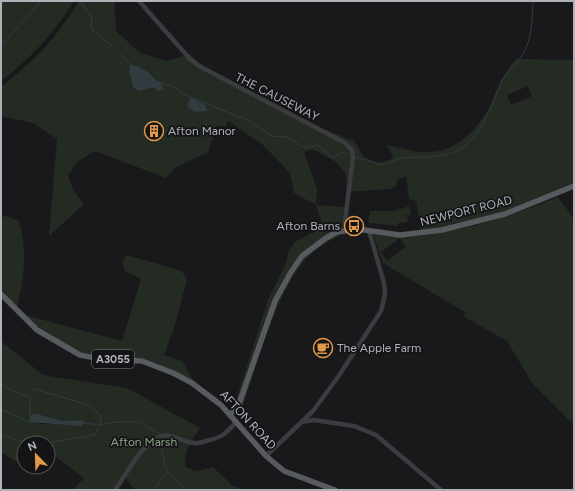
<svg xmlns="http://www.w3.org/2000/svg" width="575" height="491" viewBox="0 0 575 491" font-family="Figtree,sans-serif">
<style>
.green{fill:#232b23;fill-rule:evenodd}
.water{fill:#323c40}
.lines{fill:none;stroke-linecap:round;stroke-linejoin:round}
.stream{stroke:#323c40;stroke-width:1}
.minor{stroke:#3b3c40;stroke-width:4.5}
.major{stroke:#575a5e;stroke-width:5.5}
.labels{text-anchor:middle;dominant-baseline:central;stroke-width:3.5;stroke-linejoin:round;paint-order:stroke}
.shield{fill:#141416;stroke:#7f8388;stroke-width:1}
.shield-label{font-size:11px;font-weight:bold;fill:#adb3b9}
.street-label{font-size:12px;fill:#adb3b9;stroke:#141416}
.poi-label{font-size:12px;fill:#adb3b9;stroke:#141416;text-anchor:start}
.park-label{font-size:12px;fill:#88a386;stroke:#141416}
</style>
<rect width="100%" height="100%" fill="#19191b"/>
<g class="green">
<path d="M1 1H74C54 33 31 58 1 81Z"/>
<path d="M79 1H114L116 31 140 53 166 61 190 54 198 62 239 86 324 129 354 141 364 157 378 163 392 159 393 156 386 145C398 147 410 151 422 152 455 154 477 131 491 104 495 96 497 87 502 79 506 72 511 65 516 59L574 60V184L512 210 421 232 416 201 409 199 406 176 398 179 396 186 390 189 347 192 346 174 336 162 313 149 304 152 317 189 316 205 345 207 343 234C330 240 315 249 305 260 276 293 256 367 242 409L235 403 268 300 286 263 289 250 295 242 323 227 316 205 294 193 290 173 263 145 228 121 225 127 217 126 208 152 175 168 166 178 95 151 77 162 68 176 73 190 84 204 49 236 57 139 33 123 1 116V87C37 59 55 39 79 1ZM142 68C150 73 155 78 155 87L150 86 144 90 133 88V81ZM528 86 532 96 511 105 507 95Z"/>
<path d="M558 197 574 219V425L532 383 507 341 463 316 466 314 463 311 383 263 373 235C436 242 500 220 558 197ZM400 238 406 247 387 261 381 252Z"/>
<path d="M409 206 411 215H407L408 222 398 223V226L368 223 370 211H395Z"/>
<path d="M7 216 19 221C28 251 24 278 17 307L1 289V217Z"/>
<path d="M127 255 182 271 187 280 174 328 164 355 182 361 194 381 142 358 101 356 80 352 39 328 25 315 122 341 141 279 125 271 122 262Z"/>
<path d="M1 341 43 375 127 388 200 428C190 444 185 447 185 467L197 471 213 467 233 486 246 490H135L124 476 113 490H73L84 478 52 454 48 459V443H24V467H41L35 474 1 452ZM34 413 63 421 83 420 81 426 66 424H38Z"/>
</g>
<g class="water">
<path d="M130 64C136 66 142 68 148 72 153 76 154 80 160 82L164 89 159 91C152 84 148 89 140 91L133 88C133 79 127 74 130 64Z"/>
<path d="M192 98 205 105 207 111 195 112 187 107 189 100Z"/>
<path d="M34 413 63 421 83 420 84 423 81 426 29 422 30 416Z"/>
</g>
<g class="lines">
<g class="stream">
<path d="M80 1 92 18 91 29 113 47"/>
<path d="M1 46 41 1"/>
<path d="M119 53 130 64"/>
<path d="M160 82 176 88 183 94 247 120 272 136 286 137 305 148 318 145 333 158 343 152 350 155"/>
<path d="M356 157 383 165C390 163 397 159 403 158 421 156 437 159 454 152 483 140 490 105 502 81 507 71 517 64 523 54 532 39 532 19 533 1"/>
<path d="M1 383 8 389 30 397V416"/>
<path d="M34 389 89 405 101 416 100 425 95 435 46 443"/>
<path d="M1 409 29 422"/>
<path d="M84 423 100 425 117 422H139L158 433 159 436"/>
<path d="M1 435 28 443"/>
<path d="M160 439 165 467 185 490"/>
<path d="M153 490 168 472"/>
</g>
<g class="minor">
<path d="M139 1 190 59 199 66 345 143 352 150 353 157 345 221 346 230"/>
<path d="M302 422 314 420 354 426 376 435 441 490"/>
<path d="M266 456 313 411 338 377 381 311 385 294 384 283 369 231"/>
<path d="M115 490C127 474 137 451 154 440 169 429 180 442 194 443 198 444 203 442 206 441 221 438 227 433 236 422"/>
</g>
<g class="major">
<path d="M1 294 37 330 80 355 101 359 142 361 173 373 192 383 221 405 266 456 284 471 335 490"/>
<path d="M230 415 239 404 275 301 291 272 302 256 326 238 337 232 357 229 400 235 442 230 505 214 574 186"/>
</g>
</g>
<defs>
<symbol id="building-ring" viewBox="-11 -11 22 22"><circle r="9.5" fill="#141416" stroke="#e2994a" stroke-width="1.5"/><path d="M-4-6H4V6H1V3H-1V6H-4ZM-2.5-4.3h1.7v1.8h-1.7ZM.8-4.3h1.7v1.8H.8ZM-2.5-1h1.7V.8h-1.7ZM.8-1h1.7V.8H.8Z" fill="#e2994a"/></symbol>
<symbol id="bus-ring" viewBox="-11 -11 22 22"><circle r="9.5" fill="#141416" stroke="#e2994a" stroke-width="1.5"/><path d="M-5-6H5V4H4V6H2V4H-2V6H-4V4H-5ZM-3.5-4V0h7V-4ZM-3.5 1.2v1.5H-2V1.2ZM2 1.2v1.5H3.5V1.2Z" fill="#e2994a"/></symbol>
<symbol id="cafe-ring" viewBox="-11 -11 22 22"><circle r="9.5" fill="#141416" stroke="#e2994a" stroke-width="1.5"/><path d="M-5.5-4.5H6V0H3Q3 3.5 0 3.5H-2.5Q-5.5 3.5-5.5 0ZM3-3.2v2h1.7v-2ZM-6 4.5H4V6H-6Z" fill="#e2994a"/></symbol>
</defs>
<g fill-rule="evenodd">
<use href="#building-ring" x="143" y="120" width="22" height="22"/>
<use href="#bus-ring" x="343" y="215" width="22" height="22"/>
<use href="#cafe-ring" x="312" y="337" width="22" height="22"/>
</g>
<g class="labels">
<rect class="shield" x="92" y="350" width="42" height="18" rx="3"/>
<g class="shield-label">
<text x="113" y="359">A3055</text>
</g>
<g class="street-label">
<text transform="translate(277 97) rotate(27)">THE CAUSEWAY</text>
<text transform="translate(466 211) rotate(-14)">NEWPORT ROAD</text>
<text transform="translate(248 420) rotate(47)">AFTON ROAD</text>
</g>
<g class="poi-label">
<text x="168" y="131">Afton Manor</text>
<text x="340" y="226" text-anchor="end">Afton Barns</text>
<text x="337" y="348">The Apple Farm</text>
</g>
<g class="park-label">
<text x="144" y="442">Afton Marsh</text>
</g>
</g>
<rect width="575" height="491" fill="none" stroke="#adb3b9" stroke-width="4"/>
<g transform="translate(36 455) rotate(337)"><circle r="19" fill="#141416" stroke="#515457"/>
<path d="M0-3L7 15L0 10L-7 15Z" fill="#e2994a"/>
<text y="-6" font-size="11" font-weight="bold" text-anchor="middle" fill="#adb3b9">N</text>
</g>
</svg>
